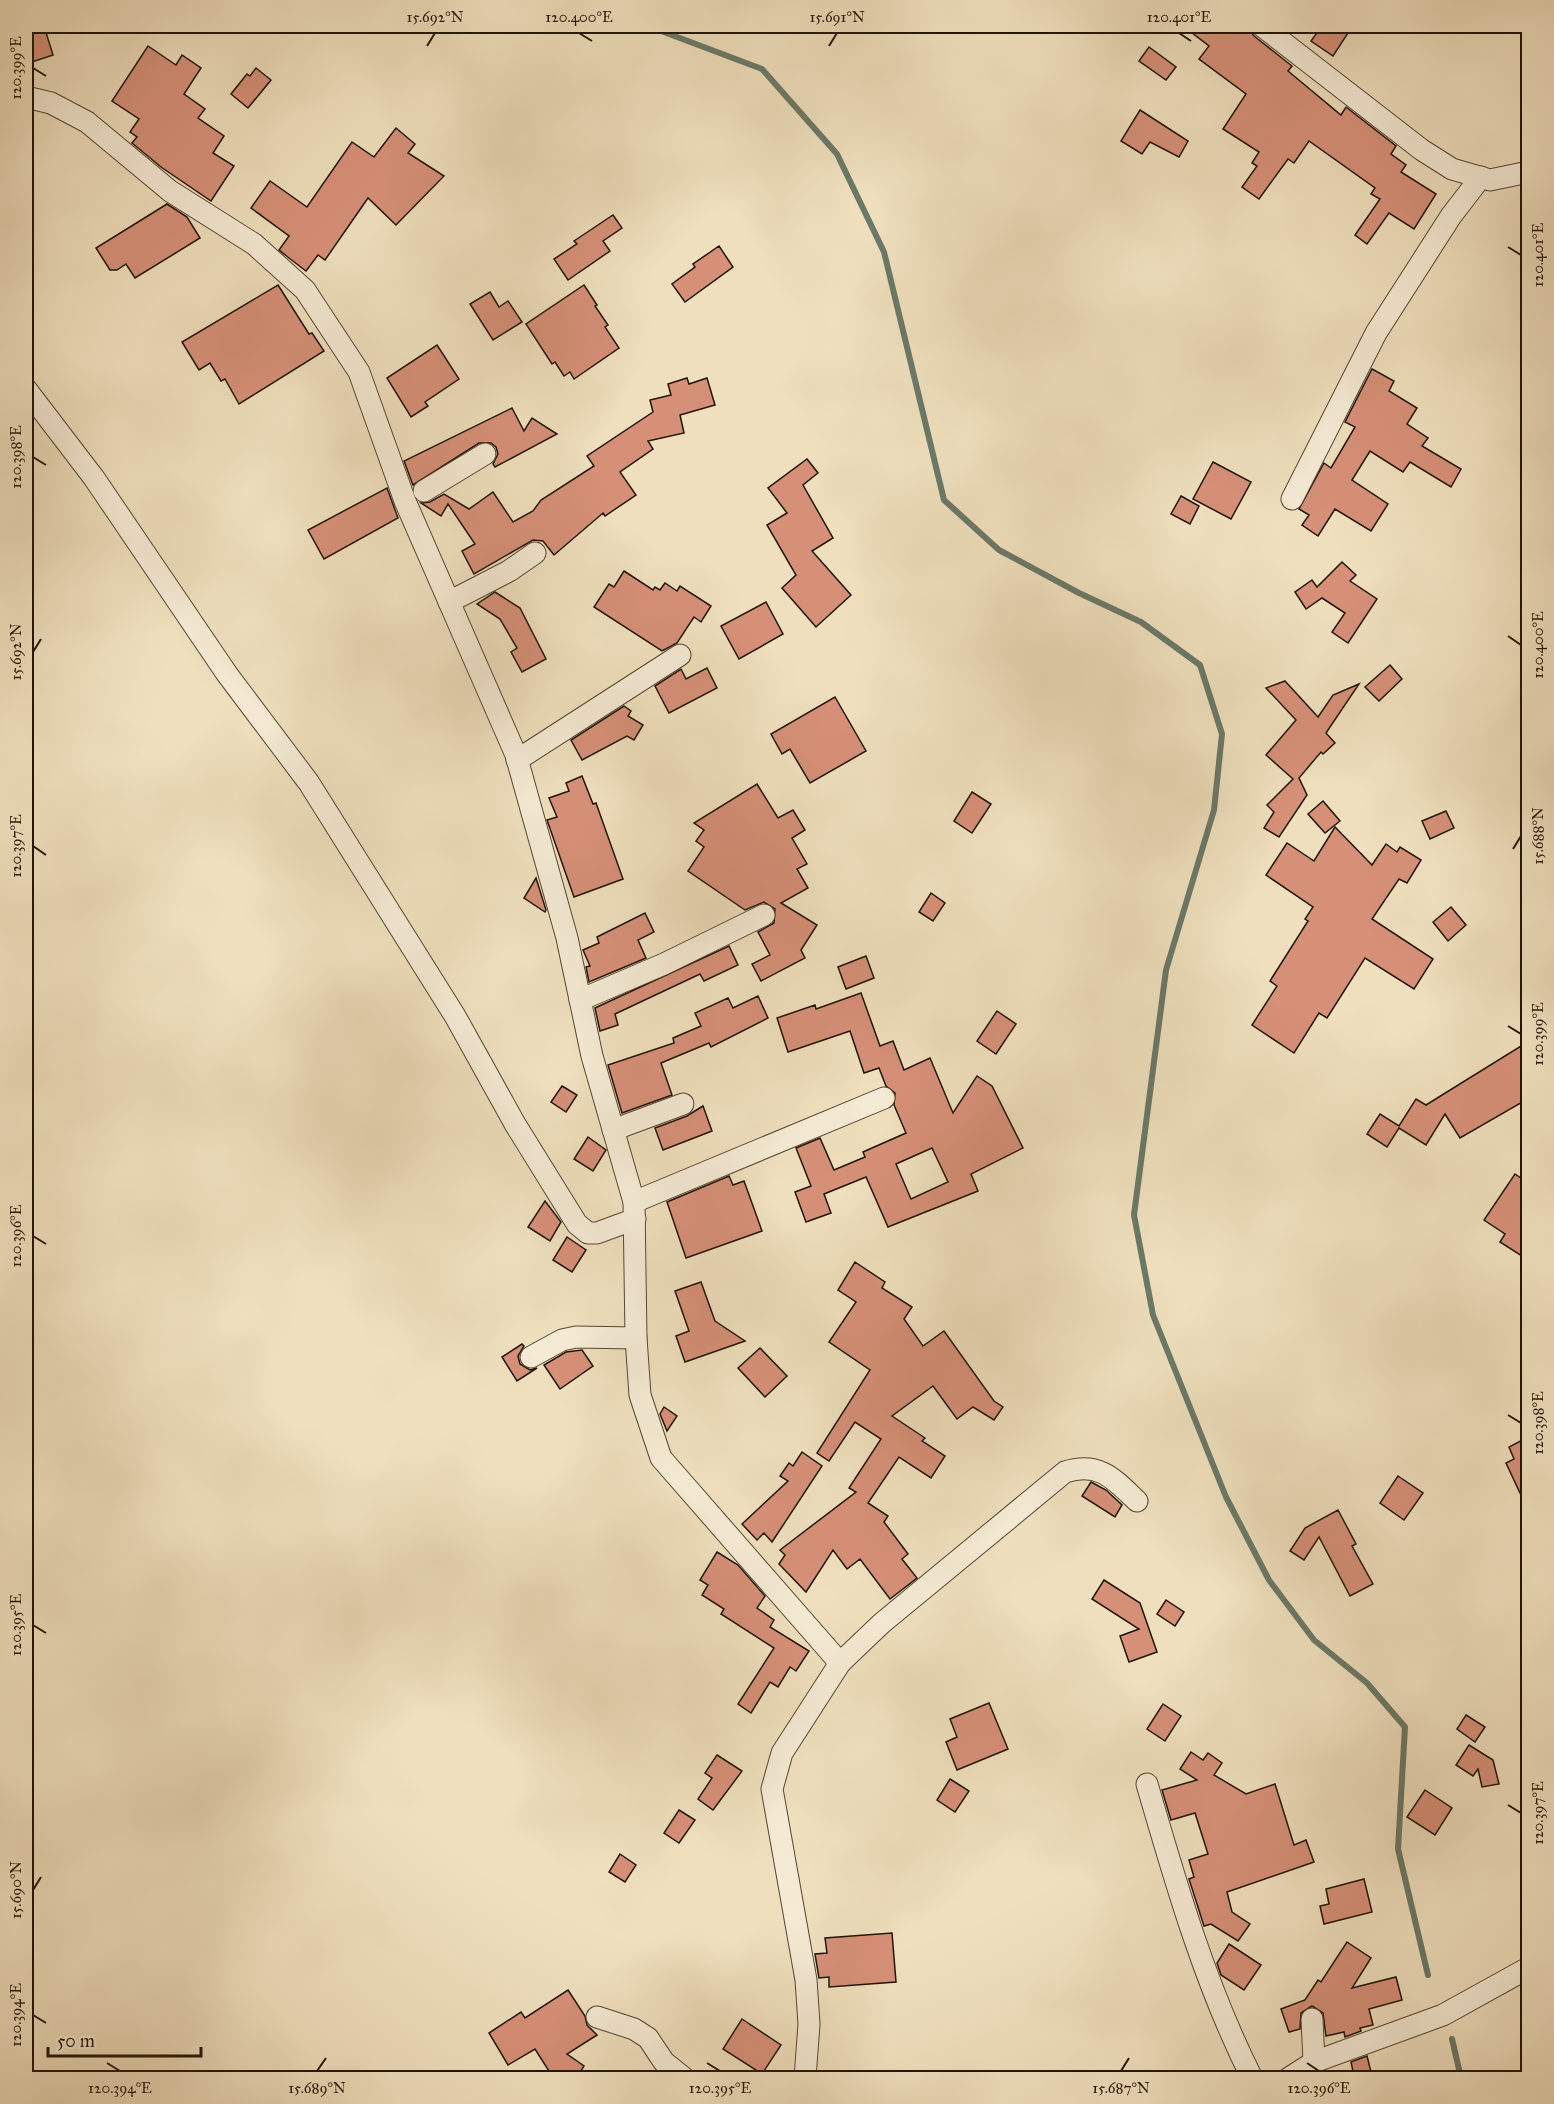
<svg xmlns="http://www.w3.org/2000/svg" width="1554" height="2104" viewBox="0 0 1554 2104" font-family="'IM FELL Great Primer',serif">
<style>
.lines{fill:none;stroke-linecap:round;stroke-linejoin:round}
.stream{stroke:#6a7968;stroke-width:6}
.building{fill:#d69078;stroke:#201405;stroke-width:1.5;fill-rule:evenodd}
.minor-casing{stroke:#544733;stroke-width:23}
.minor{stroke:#f5ead4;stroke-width:21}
.ticks{fill:none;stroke:#201405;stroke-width:2}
.neatline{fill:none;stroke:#201405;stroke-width:2}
.ticks-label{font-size:15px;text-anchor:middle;fill:#201405}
</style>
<rect width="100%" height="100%" fill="#efdfbd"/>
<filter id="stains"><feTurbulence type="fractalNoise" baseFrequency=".00333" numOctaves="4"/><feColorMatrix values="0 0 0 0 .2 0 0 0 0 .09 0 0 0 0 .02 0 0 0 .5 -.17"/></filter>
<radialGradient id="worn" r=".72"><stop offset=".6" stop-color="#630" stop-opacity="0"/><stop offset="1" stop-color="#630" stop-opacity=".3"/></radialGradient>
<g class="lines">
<g class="stream">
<path d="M648 26 762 69 837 154 884 252 944 500 999 550 1079 593 1141 622 1200 665 1222 734 1214 810 1166 970 1134 1215 1153 1315 1226 1497 1269 1580 1314 1640 1367 1683 1405 1727 1398 1849 1428 1975"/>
<path d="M1452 2039 1461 2078"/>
</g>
</g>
<g class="building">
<path d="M26 26H44L53 55 26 64Z"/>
<path d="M1183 26H1246L1254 36 1292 66 1288 71 1341 115 1346 107 1396 146 1391 154 1406 165 1401 172 1436 194 1414 229 1389 213 1367 244 1355 235 1380 199 1371 194 1375 188 1309 141 1294 163 1288 159 1259 199 1242 187 1257 166 1252 163 1259 152 1223 129 1246 94 1199 59 1209 46Z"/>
<path d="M1322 26H1337L1348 33 1333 56 1311 41Z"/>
<path d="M148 46 176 65 182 55 201 68 184 94 205 109 198 118 224 136 213 153 234 166 211 201 161 167 132 143 137 137 130 132 139 119 112 101Z"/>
<path d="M1149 47 1176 67 1166 80 1139 61Z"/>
<path d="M256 68 271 80 248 108 231 94 247 74 250 76Z"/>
<path d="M1140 110 1188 141 1179 157 1150 142 1142 154 1121 141Z"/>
<path d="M396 128 415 144 408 153 444 176 396 225 368 198 325 260 318 255 306 271 289 258 279 250 289 236 251 208 270 181 307 207 352 142 374 157Z"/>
<path d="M167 204 187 217 200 238 135 278 126 264 117 270H110L96 248Z"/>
<path d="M613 215 622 228 603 241 610 251 568 280 554 259 577 244 574 241Z"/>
<path d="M719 246 733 267 685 302 672 284 695 267 693 264Z"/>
<path d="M278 285 309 334 312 333 324 351 239 404 225 379 221 381 210 363 199 370 182 342Z"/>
<path d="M584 285 597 305 595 306 608 325 605 327 619 348 574 379 570 372 564 376 555 362 552 364 526 324Z"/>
<path d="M490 292 499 307 508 301 522 322 493 340 470 304Z"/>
<path d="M437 345 459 379 425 402 428 406 411 417 387 378Z"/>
<path d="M1372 369 1394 381 1389 391 1417 408 1407 424 1428 438 1422 446 1461 469 1451 487 1410 462 1403 472 1370 451 1352 480 1388 504 1371 531 1335 509 1318 536 1302 525 1309 515 1299 509 1324 463 1331 468 1355 427 1345 422Z"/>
<path d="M687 378 689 384 707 378 715 405 680 415 684 433 648 441 653 449 620 472 636 495 605 516 603 513 554 555 543 541 533 540 474 574 462 551 475 544 448 504 441 516 421 503 430 502 444 494 469 509 493 492 513 522 533 511 541 500 594 466 587 456 653 412 650 400 671 395 668 384Z"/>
<path d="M512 408 524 431 532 418 557 434 495 467 493 464 498 454 496 447 491 443H479L413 485 404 461Z"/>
<path d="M807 459 818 473 803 485 833 538 812 551 851 595 816 627 782 588 796 575 767 525 787 513 768 488Z"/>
<path d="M1213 462 1251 482 1231 519 1193 499Z"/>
<path d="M387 488 398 518 324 559 308 530Z"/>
<path d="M1181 496 1199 506 1190 524 1171 514Z"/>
<path d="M1342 562 1356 575 1350 581 1377 599 1348 643 1332 632 1345 613 1322 598 1306 609 1295 592 1312 580 1317 587Z"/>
<path d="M624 571 653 590 655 587 660 590 665 583 677 591 680 586 711 606 701 622 694 617 677 643 662 651 594 607 609 584 614 587Z"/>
<path d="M495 592 520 608 546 659 522 672 511 652 517 648 500 619 477 604Z"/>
<path d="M766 602 783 634 739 659 721 626Z"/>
<path d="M1390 665 1402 679 1379 701 1365 687Z"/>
<path d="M707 668 717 688 669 713 655 686 681 669 686 679Z"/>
<path d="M1285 681 1318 717 1333 695 1359 684 1326 733 1335 743 1323 754 1321 752 1299 778 1307 795 1279 837 1264 828 1274 812 1267 805 1293 779 1266 755 1296 720 1266 688Z"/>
<path d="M835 697 866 751 810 783 790 749 782 754 771 734Z"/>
<path d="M624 706 631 711 628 716 643 725 634 740 627 736 582 760 571 740Z"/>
<path d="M582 776 593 804 596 803 623 879 574 897 547 820 557 817 549 798 569 791 566 783Z"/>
<path d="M757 784 778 818 793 810 805 830 792 838 807 864 797 869 808 888 781 903 817 925 801 950 805 958 761 981 752 964 770 955 758 932 774 923 775 909 764 902 745 910 688 871 704 847 696 841 704 830 694 823Z"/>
<path d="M972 792 991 804 972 833 954 821Z"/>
<path d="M1323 801 1340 821 1325 833 1308 814Z"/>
<path d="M1446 811 1454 828 1430 839 1422 821Z"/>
<path d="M1335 827 1372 865 1386 844 1397 852 1400 847 1421 860 1407 883 1399 879 1372 919 1433 959 1414 989 1365 958 1327 1018 1319 1013 1294 1053 1252 1025 1277 986 1270 981 1308 921 1305 919 1313 907 1266 875 1287 843 1314 861Z"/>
<path d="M536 878 546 910 545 912 524 898Z"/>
<path d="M931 893 945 903 933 921 919 912Z"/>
<path d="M1451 907 1466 925 1448 941 1433 922Z"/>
<path d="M645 913 654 932 638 940 646 958 589 982 586 967 590 966 583 950 599 943 597 937Z"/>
<path d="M729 946 738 965 704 981 700 974 615 1014 618 1025 600 1031 595 1008Z"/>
<path d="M866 956 874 978 846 989 838 967Z"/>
<path d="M861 993 880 1046 893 1041 904 1070 930 1058 953 1113 977 1076 992 1086 1023 1148 971 1174 978 1191 888 1227 866 1177 824 1194 831 1213 806 1222 795 1192 811 1186 796 1148 820 1138 834 1170 865 1157 863 1152 906 1133 894 1105 895 1093 886 1086 879 1068 864 1073 850 1031 788 1052 777 1018 815 1005 816 1009ZM932 1148 948 1182 911 1199 896 1164Z"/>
<path d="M758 996 768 1018 711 1047 709 1043 661 1063 672 1095 622 1113 608 1065 674 1043 673 1038 701 1026 695 1013 728 998 733 1008Z"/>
<path d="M997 1011 1016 1024 996 1054 977 1041Z"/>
<path d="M1521 1046 1528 1057V1090L1522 1094 1526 1100 1460 1138 1445 1114 1426 1145 1399 1128 1387 1147 1367 1134 1380 1114 1399 1126 1416 1099 1426 1105Z"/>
<path d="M562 1086 577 1095 566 1112 551 1102Z"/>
<path d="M703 1106 712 1131 663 1150 655 1128 687 1116Z"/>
<path d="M588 1137 606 1150 593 1171 574 1159Z"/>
<path d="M1515 1174 1528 1183V1260L1500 1242 1505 1234 1484 1220Z"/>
<path d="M729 1176 733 1185 744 1181 762 1231 686 1258 667 1202Z"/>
<path d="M545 1201 561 1222 550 1241 528 1227Z"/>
<path d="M567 1237 586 1250 572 1272 553 1260Z"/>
<path d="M855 1262 885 1282 882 1288 912 1307 904 1319 923 1346 944 1331 994 1401 1003 1407 994 1420 973 1407 957 1419 933 1386 892 1416 925 1438 922 1441 945 1456 931 1478 899 1457 868 1503 888 1516 884 1522 908 1554 902 1559 917 1578 890 1599 860 1559 847 1569 833 1550 806 1592 779 1564 785 1555 780 1550 856 1492 849 1488 881 1439 855 1422 829 1461 817 1453 870 1370 829 1342 856 1302 838 1290Z"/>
<path d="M701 1282 715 1321 745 1341 685 1362 676 1336 689 1331 675 1291Z"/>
<path d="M522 1344 524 1346 518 1356 520 1364 530 1370 537 1368 517 1381 502 1357Z"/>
<path d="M760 1348 787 1376 765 1397 738 1368Z"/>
<path d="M582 1350 593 1366 560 1389 544 1365 566 1352Z"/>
<path d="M664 1407 677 1416 667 1431 660 1414Z"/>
<path d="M1528 1437V1510L1506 1463 1514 1459 1509 1447Z"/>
<path d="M802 1452 822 1466 772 1542 764 1533 757 1540 742 1524 788 1481 780 1476 789 1463 793 1466Z"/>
<path d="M1398 1476 1423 1493 1404 1520 1380 1503Z"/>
<path d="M1091 1482 1106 1490 1122 1505 1115 1517 1082 1496Z"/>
<path d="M1338 1510 1356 1544 1352 1546 1373 1584 1350 1596 1319 1537 1304 1560 1290 1551 1305 1528Z"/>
<path d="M717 1552 738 1565 765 1596 757 1608 774 1620 770 1627 809 1651 796 1671 790 1667 778 1687 770 1682 751 1713 738 1704 774 1648 721 1614 724 1609 702 1595 708 1585 700 1580Z"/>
<path d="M1104 1580 1140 1603 1157 1652 1129 1662 1120 1636 1139 1629 1092 1599Z"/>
<path d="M1166 1600 1184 1612 1175 1626 1157 1614Z"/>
<path d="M989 1703 1008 1749 957 1770 946 1742 957 1737 950 1719Z"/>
<path d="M1163 1704 1181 1716 1165 1741 1147 1729Z"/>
<path d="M1466 1715 1485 1727 1475 1742 1457 1729Z"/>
<path d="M1469 1745 1493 1760 1499 1784 1482 1787 1478 1769 1473 1776 1456 1765Z"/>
<path d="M1191 1752 1203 1760 1208 1753 1222 1763 1214 1775 1246 1794 1275 1784 1294 1845 1306 1840 1314 1862 1227 1892 1232 1912 1250 1924 1238 1941 1211 1924 1204 1926 1189 1879 1194 1877 1189 1860 1208 1854 1195 1813 1171 1820 1162 1790 1197 1780 1180 1769Z"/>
<path d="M717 1755 742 1771 713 1810 698 1799 712 1778 705 1773Z"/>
<path d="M950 1779 969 1791 955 1812 937 1800Z"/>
<path d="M1425 1790 1452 1808 1435 1835 1407 1817Z"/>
<path d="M679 1810 695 1820 679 1843 664 1833Z"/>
<path d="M620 1854 636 1865 625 1882 609 1872Z"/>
<path d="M1364 1879 1372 1912 1324 1924 1320 1906 1329 1904 1326 1889Z"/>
<path d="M892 1933 896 1982 829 1987V1977L819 1978 815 1954 827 1953 825 1938Z"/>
<path d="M1347 1942 1371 1958 1352 1988 1396 1977 1402 2000 1369 2009 1373 2025 1360 2028 1361 2031 1345 2037 1344 2032 1326 2036 1323 2013 1312 2006 1301 2013 1300 2029 1289 2032 1281 2009 1305 2000 1318 1980 1321 1982Z"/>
<path d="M1229 1944 1261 1965 1244 1990 1221 1975 1217 1963Z"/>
<path d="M568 1990 585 2016 587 2025 597 2035 567 2054 584 2066 576 2079H554L535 2049 508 2065 489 2033 521 2012 525 2018Z"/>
<path d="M742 2019 781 2045 762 2074 723 2049Z"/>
<path d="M1367 2056 1371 2072 1354 2076 1351 2062Z"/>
</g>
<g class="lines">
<defs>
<g id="minor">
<path d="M1262 26 1422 150 1452 169 1490 180 1528 172"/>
<path d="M26 97 51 103 87 122 170 191 254 244 305 290 359 372 405 501 516 755 567 938 592 1056 634 1202 636 1338 640 1395 661 1458 840 1663"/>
<path d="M26 389 94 478 227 674 309 783 455 1016 515 1124 577 1224 588 1233H597L635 1219"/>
<path d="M424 491 485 454"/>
<path d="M1292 499 1376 333 1451 216 1481 177"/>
<path d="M449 602 509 571 535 553"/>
<path d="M517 760 680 655"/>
<path d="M580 1000 664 964 764 915"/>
<path d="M613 1130 683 1104"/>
<path d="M634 1202 884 1098"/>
<path d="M531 1357 562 1340 576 1337 636 1338"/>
<path d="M1147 1784C1176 1884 1205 1985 1252 2078"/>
<path d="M597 2017 634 2029 648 2038 664 2062 684 2078"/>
<path d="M1312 2019 1314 2062"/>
<path d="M805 2078 809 2024 806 1980 772 1789 782 1753 840 1663 882 1623 1065 1472C1099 1461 1114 1479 1137 1501"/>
<path d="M1289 2078 1314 2062 1443 2015 1528 1968"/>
</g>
</defs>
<use href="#minor" class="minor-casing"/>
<use href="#minor" class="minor"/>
</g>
<path class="ticks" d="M579 33 592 41M1179 33 1191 41M427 46 435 33M829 46 837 33M33 68 46 76M1508 247 1521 255M33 457 46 465M1508 636 1521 645M33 652 41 639M33 846 46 855M1513 849 1521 836M1508 1026 1521 1034M33 1236 46 1244M1508 1415 1521 1423M33 1625 46 1633M1508 1805 1521 1813M33 1890 41 1877M33 2015 46 2023M107 2063 120 2071M707 2063 720 2071M1307 2063 1319 2071M317 2071 326 2058M1121 2071 1129 2058"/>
<rect width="1554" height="2104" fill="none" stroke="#efdfbd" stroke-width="66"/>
<path d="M48 2047v9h153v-9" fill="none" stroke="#201405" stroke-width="3"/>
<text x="57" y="2047" font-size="18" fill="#201405" stroke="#f5ead4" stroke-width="4.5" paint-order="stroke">50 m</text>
<rect x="33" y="33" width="1488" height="2038" class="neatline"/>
<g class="ticks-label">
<text x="435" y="22">15.692°N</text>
<text x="579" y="22">120.400°E</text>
<text x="837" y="22">15.691°N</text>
<text x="1179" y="22">120.401°E</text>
<text transform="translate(16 68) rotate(-90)" y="5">120.399°E</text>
<text transform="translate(1538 255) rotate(-90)" y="5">120.401°E</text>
<text transform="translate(16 457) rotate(-90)" y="5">120.398°E</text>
<text transform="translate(1538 645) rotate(-90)" y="5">120.400°E</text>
<text transform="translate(16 652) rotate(-90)" y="5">15.692°N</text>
<text transform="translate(1538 836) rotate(-90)" y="5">15.688°N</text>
<text transform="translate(16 846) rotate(-90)" y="5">120.397°E</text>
<text transform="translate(1538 1034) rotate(-90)" y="5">120.399°E</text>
<text transform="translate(16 1236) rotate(-90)" y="5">120.396°E</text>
<text transform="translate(1538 1423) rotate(-90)" y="5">120.398°E</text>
<text transform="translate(16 1625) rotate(-90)" y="5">120.395°E</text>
<text transform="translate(1538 1813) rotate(-90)" y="5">120.397°E</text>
<text transform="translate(16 1890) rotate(-90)" y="5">15.690°N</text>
<text transform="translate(16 2015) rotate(-90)" y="5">120.394°E</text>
<text x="120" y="2093">120.394°E</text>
<text x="317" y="2093">15.689°N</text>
<text x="720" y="2093">120.395°E</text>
<text x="1121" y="2093">15.687°N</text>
<text x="1319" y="2093">120.396°E</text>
</g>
<rect width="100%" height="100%" filter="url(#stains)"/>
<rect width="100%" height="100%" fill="url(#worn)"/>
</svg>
